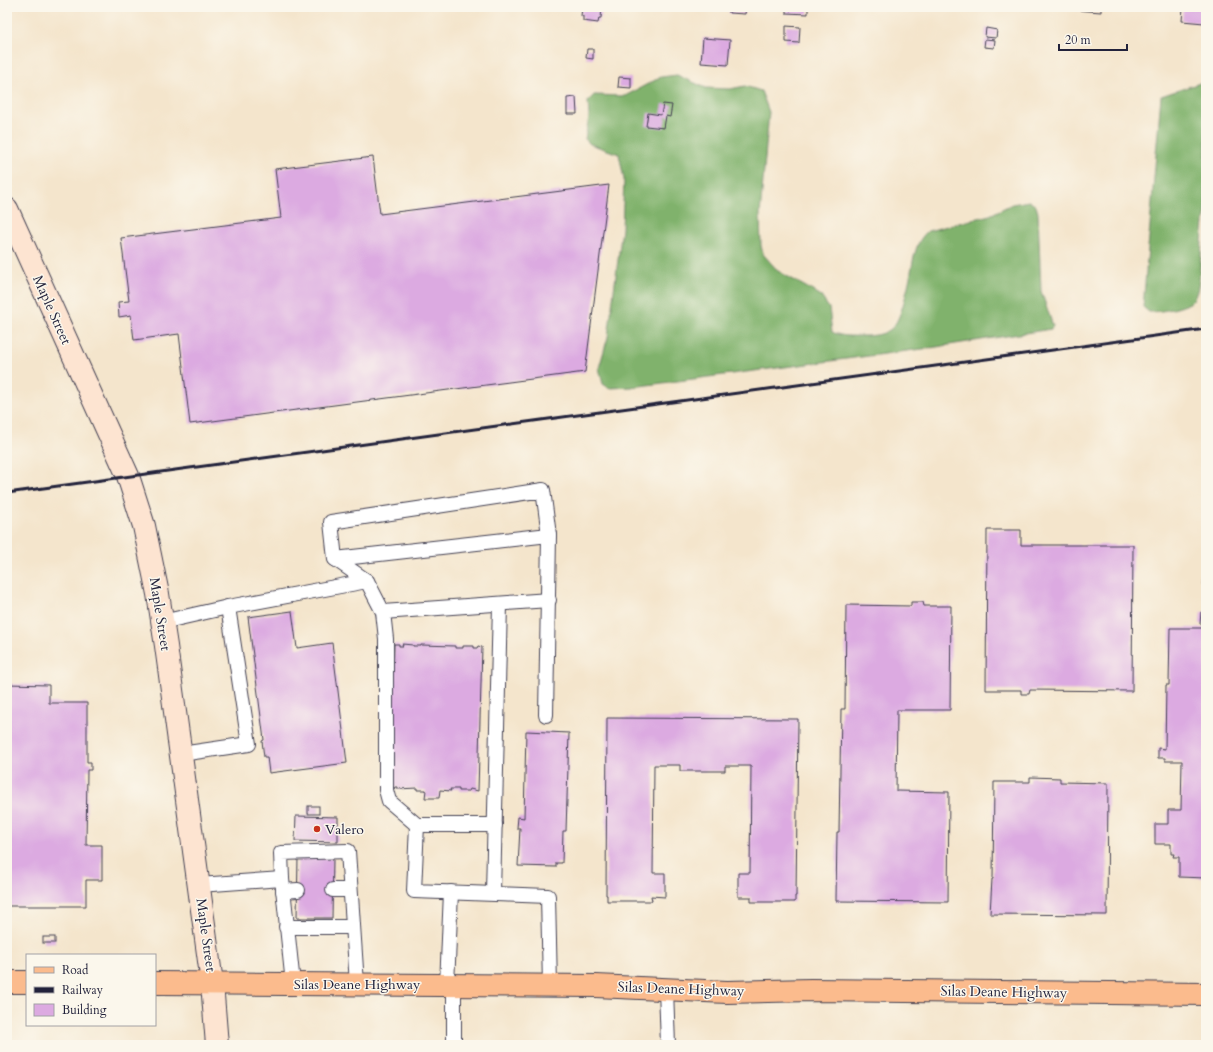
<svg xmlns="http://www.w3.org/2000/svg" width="1213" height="1052" viewBox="0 0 1213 1052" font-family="Cardo,serif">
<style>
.forest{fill:#80b26c;stroke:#516a54}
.building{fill:#dcaae1}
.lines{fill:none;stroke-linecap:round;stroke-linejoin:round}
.lane-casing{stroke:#423f51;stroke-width:16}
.secondary-casing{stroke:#423f51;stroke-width:24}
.primary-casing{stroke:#423f51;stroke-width:24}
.lane{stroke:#fff;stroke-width:14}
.secondary{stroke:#fde4d1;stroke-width:22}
.primary{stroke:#fbbb8d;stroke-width:22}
.rail{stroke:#22223b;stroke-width:3}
.poi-dot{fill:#c8321e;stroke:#fbf7ec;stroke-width:1.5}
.labels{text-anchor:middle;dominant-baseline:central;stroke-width:3;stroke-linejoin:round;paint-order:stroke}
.street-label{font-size:14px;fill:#22223b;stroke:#fbf7ec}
.poi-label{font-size:14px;fill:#22223b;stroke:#fbf7ec;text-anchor:start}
</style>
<rect width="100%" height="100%" fill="#fbf7ec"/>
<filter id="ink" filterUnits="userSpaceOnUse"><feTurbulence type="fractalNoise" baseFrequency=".025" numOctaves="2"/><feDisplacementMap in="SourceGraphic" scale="8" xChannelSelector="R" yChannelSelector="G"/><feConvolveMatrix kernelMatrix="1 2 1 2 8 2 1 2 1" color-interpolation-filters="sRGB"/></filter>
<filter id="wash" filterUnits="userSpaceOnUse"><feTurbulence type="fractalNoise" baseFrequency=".012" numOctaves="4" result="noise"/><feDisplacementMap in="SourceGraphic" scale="16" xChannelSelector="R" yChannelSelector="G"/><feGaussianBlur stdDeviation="0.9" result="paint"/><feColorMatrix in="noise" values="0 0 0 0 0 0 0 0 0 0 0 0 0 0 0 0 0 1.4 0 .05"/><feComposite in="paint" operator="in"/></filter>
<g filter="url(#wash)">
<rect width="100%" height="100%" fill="#f4e5cc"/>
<g class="forest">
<path d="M677 75 706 88 730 89 745 86 761 91 769 112 760 215 761 246 763 254 778 271 820 295 829 308 832 332C842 337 852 336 862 336 872 336 885 335 892 328 903 317 910 277 913 261 916 249 918 239 928 231L990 215 1012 204 1029 201 1036 206 1038 213 1041 291 1053 326 1051 329 930 348 632 387 609 388 603 384 599 368 608 337 622 229 624 179 619 154 590 144 585 139 589 117 588 101 594 95 625 96 661 77Z"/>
<path d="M1206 81V210C1203 226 1202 241 1201 257 1199 270 1201 288 1193 300 1187 308 1159 312 1149 312L1143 307 1161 96Z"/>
</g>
<g id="blocks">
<g class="building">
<path d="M582 7H602L601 18H599L598 23 583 21V16H581Z"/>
<path d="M729 7H746L745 14 729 13Z"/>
<path d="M786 7H808V14L786 13Z"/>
<path d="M978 7H999V10L978 8Z"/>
<path d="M1075 7H1101V12L1075 10Z"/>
<path d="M1183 7H1205L1204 23 1182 21Z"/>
<path d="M786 26 800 27 799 43 786 42Z"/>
<path d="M986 28 997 30 996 38 985 37Z"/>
<path d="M703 38 730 40 728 65 701 63Z"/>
<path d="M985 39 995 40 994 48 984 47Z"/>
<path d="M587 49H593V59L586 58Z"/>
<path d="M619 77 631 78V88L618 87Z"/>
<path d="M576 97 577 114H567V98Z"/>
<path d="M663 104 672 105 670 117 666 116 664 128 646 126 648 113 661 115Z"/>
<path d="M373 157 380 214 609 185 585 372 190 424 179 334 134 340 131 315 119 317 118 302 129 301 121 238 281 218 275 169Z"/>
<path d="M1205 519H1206V597H1203Z"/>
<path d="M987 530H1021V545H1133L1132 691 1030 690 1029 694H1021V690H986Z"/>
<path d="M911 602H923L924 606H951L950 710H897L896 791 949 792 948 902 836 901 837 832H839L841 709H845L846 605 911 606Z"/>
<path d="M292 611 297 648 332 643 347 763 269 773 267 757H264L262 741 264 740 248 617Z"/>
<path d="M1201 612H1206V624H1200Z"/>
<path d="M1170 628H1206V878L1179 877V857H1173L1174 854H1171V844H1155V824H1168V810H1181L1182 761H1165V758H1158V748L1165 749 1166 685H1169Z"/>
<path d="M394 644H399V646H403L402 644 413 645V646H421V645L455 646V648H463V646H474V648H477L478 646 482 647 478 791 470 789 469 791H459V789H450L451 791 440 790 439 798H425L426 790H417V788L398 789V787H395L394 789H390Z"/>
<path d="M7 684 49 685V703H87V762H91V770H87L86 845H102V880H86V906H7Z"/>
<path d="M607 718 798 719 796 896H795V902H751V897H738V873H750L751 766H725V771H680V765H654L653 873H665V897L651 896 652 901H607V895H606Z"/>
<path d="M526 731 569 733 566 831H563L562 863H556V867L518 866 520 828H517L518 817 524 818Z"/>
<path d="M1030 777 1060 778V782L1108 783 1107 915 990 914 992 879H993L994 782H1030Z"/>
<rect x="308" y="806" width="11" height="8"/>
<path d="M296 816 338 817V842L295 841Z"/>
<path d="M298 857 333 858 332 918H297Z"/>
<rect x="43" y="937" width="12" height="6"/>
</g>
</g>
</g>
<g filter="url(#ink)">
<use href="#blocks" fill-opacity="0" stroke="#423f51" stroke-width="1"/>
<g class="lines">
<defs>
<g id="lane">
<path d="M335 559 549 535"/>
<path d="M383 612 549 600"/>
<path d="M162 622 228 607 367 581"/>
<path d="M181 754 249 744 228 607"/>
<path d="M417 825 414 891 548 896 550 986"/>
<path d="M495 825H417L389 801 386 790V639L383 612 367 581 335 559 331 522 543 490 549 535 546 715"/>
<path d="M199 885 282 879"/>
<path d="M333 890H350"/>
<path d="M283 891 298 890"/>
<path d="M493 893 500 604"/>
<path d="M286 927H353"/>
<path d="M293 984 282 879 281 853 348 851 357 984"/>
<path d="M447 985 451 892"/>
<path d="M454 985V1045"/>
<path d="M666 989 668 1045"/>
</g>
<path id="secondary" d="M7 209 128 476 144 526 158 594 166 646 212 983 217 1045"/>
<g id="primary">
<path d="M7 982H27"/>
<path d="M155 983 596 986 727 992 811 990 1206 994"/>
</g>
</defs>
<use href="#lane" class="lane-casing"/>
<use href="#secondary" class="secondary-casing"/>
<use href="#primary" class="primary-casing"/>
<use href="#lane" class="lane"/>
<use href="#secondary" class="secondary"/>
<use href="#primary" class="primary"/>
<path class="rail" d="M7 493 1206 329"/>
</g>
</g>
<circle class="poi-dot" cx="317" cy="829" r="4"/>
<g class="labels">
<g class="street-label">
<text transform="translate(52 310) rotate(66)">Maple Street</text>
<text transform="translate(160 614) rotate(81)">Maple Street</text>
<text transform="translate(206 935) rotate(82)">Maple Street</text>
<text x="357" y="984">Silas Deane Highway</text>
<text transform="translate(681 989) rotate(2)">Silas Deane Highway</text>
<text transform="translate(1004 992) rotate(1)">Silas Deane Highway</text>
</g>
<g class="poi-label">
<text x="325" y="829">Valero</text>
</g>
</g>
<rect width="1213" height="1052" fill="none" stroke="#fbf7ec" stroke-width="24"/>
<rect x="26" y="954" width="130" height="72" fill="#fbf7ec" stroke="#a4a2a5"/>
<rect x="34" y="967" width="20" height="6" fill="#fbbb8d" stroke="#a4a2a5"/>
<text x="62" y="974" font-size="12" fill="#22223b">Road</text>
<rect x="34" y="987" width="20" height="6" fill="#22223b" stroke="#a4a2a5"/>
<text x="62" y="994" font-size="12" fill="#22223b">Railway</text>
<rect x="34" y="1004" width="20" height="12" fill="#dcaae1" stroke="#a4a2a5"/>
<text x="62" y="1014" font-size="12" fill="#22223b">Building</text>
<path d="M1059 44v6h68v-6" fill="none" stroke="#22223b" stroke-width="2"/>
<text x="1065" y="44" font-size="12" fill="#22223b" stroke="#fbf7ec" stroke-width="3" paint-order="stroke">20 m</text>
</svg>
